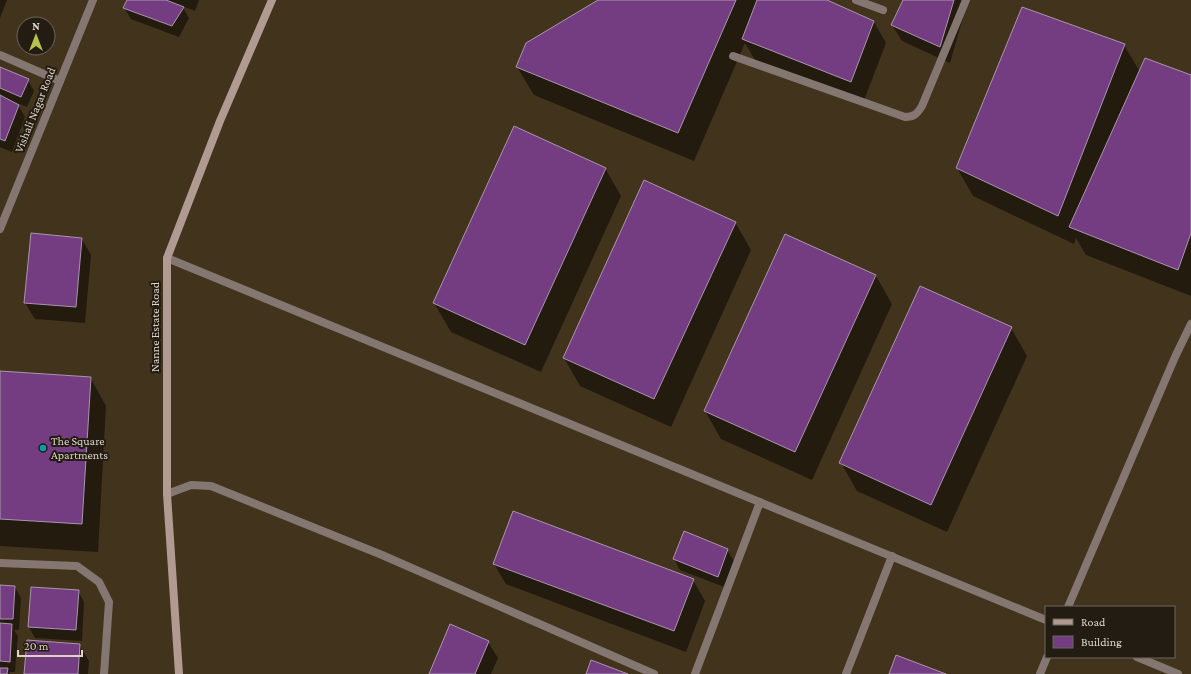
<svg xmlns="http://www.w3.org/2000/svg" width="1191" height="674" viewBox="0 0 1191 674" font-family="'Crimson Pro',serif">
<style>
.shadow{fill:#0007}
.building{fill:#743c81;stroke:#a996ae}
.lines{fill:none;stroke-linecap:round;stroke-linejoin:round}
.lane{stroke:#847671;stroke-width:8}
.street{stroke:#847671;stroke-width:8}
.secondary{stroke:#b09a92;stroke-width:8}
.culture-dot{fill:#0f9aa8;stroke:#231c12;stroke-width:1.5}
.labels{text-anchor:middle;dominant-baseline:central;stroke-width:4;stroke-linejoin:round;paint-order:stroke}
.street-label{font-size:12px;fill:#ddd4c7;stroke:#231c12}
.poi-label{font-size:12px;fill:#ddd4c7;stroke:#231c12;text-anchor:start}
</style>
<rect width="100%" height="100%" fill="#42331c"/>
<g class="shadow">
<path d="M0 0H7L0 18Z"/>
<path d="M128 0H199L195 11 182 6 189 18 179 37 131 19 124 8Z"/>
<path d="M600 0H824L874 22 886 43 863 103 755 60 745 43 694 161 534 95 517 67Z"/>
<path d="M904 0H968L950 63 902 41 892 25Z"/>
<path d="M1124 45 1140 72 1191 76V296L1086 255 1076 238 1074 244 973 196 957 168Z"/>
<path d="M0 70 28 80 34 91 27 107 17 103 25 117 12 152 0 147Z"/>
<path d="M605 168 621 196 541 372 451 332 434 303Z"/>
<path d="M735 222 751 250 671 427 580 386 564 358Z"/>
<path d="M82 239 91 255 85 323 35 319 25 303Z"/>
<path d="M876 276 892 304 812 480 721 439 705 411Z"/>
<path d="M1011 328 1027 356 947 532 857 491 841 463Z"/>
<path d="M0 372 90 377 106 406 98 552 0 546Z"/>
<path d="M727 550 734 561 724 587 680 570 674 559Z"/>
<path d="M494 564 693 580 705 601 686 652 506 584Z"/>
<path d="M0 586 15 587 21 598 19 630H14L18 636 15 672H9L10 674H0Z"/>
<path d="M78 591 84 602 82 641 35 638 29 627Z"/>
<path d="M488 642 498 658 491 674H430Z"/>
<path d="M79 645 89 661 88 674H25Z"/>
</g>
<g class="building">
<path d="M127 0H166L184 7 172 26 123 8Z"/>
<path d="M598 0H736L678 133 516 67 526 43Z"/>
<path d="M757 0H827L874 21 851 82 742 39Z"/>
<path d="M903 0H954L940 47 891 25Z"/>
<path d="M1022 7 1125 44 1058 216 956 168Z"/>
<path d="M1145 58 1191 75V233L1178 270 1069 227Z"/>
<path d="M0 67 29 79 21 97 0 88Z"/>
<path d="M0 95 19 105 5 141 0 139Z"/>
<path d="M514 126 606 168 525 345 433 303Z"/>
<path d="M644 180 736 222 654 399 563 358Z"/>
<path d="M31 233 82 238 76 307 24 303Z"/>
<path d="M785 234 876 275 795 452 704 411Z"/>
<path d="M920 286 1012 327 931 505 839 463Z"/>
<path d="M0 371 91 377 82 524 0 519Z"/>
<path d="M513 511 694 579 674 631 493 564Z"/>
<path d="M684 531 728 549 718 577 673 559Z"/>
<path d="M0 585 15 586 13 619H0Z"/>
<path d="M31 587 79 590 76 630 28 627Z"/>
<path d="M0 623 12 624 10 662 0 661Z"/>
<path d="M450 624 489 641 475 674H429Z"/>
<path d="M27 640 80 644 78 674H24Z"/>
<path d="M896 655 946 674H889Z"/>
<path d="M591 660 628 674H586Z"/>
<path d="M0 668H8L7 674H0Z"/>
</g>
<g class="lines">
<g class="lane">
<path d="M856 0 883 10"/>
<path d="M733 56 905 117C914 117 917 114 922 106L966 0"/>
</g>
<g class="street">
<path d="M0 55 60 81"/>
<path d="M0 229 93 0"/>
<path d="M167 258 1046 620"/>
<path d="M167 494 191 485 211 486 382 555 654 674"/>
<path d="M0 563 77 566 99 582 109 602 104 674"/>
<path d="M1068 607 1175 357 1191 324"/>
<path d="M1137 657 1178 674"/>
<path d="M695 674 760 502"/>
<path d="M846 674 892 556"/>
<path d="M1040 674 1047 657"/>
</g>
<path class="secondary" d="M179 674 167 494V258L220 121 272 0"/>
</g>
<circle class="culture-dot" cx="43" cy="448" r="4"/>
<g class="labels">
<g class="street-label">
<text transform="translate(35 110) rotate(-68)">Vishali Nagar Road</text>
<text transform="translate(155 327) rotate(-90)">Nanne Estate Road</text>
</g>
<g class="poi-label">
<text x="51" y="441">The Square<tspan x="51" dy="14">Apartments</tspan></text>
</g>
</g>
<rect x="1045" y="606" width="130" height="52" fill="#231c12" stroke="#6d665a"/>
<rect x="1053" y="619" width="20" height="6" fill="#b09a92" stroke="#6d665a"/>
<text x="1081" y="626" font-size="12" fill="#ddd4c7">Road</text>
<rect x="1053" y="636" width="20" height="12" fill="#743c81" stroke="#6d665a"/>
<text x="1081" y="646" font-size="12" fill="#ddd4c7">Building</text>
<g transform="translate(36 36)"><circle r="19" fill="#231c12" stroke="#6d665a"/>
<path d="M0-3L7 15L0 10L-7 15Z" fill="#b3c24b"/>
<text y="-6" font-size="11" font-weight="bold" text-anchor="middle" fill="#ddd4c7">N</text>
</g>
<path d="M18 650v6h64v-6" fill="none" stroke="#ddd4c7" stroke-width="2"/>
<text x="24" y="650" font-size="12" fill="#ddd4c7" stroke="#231c12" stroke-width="3" paint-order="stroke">20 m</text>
</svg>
